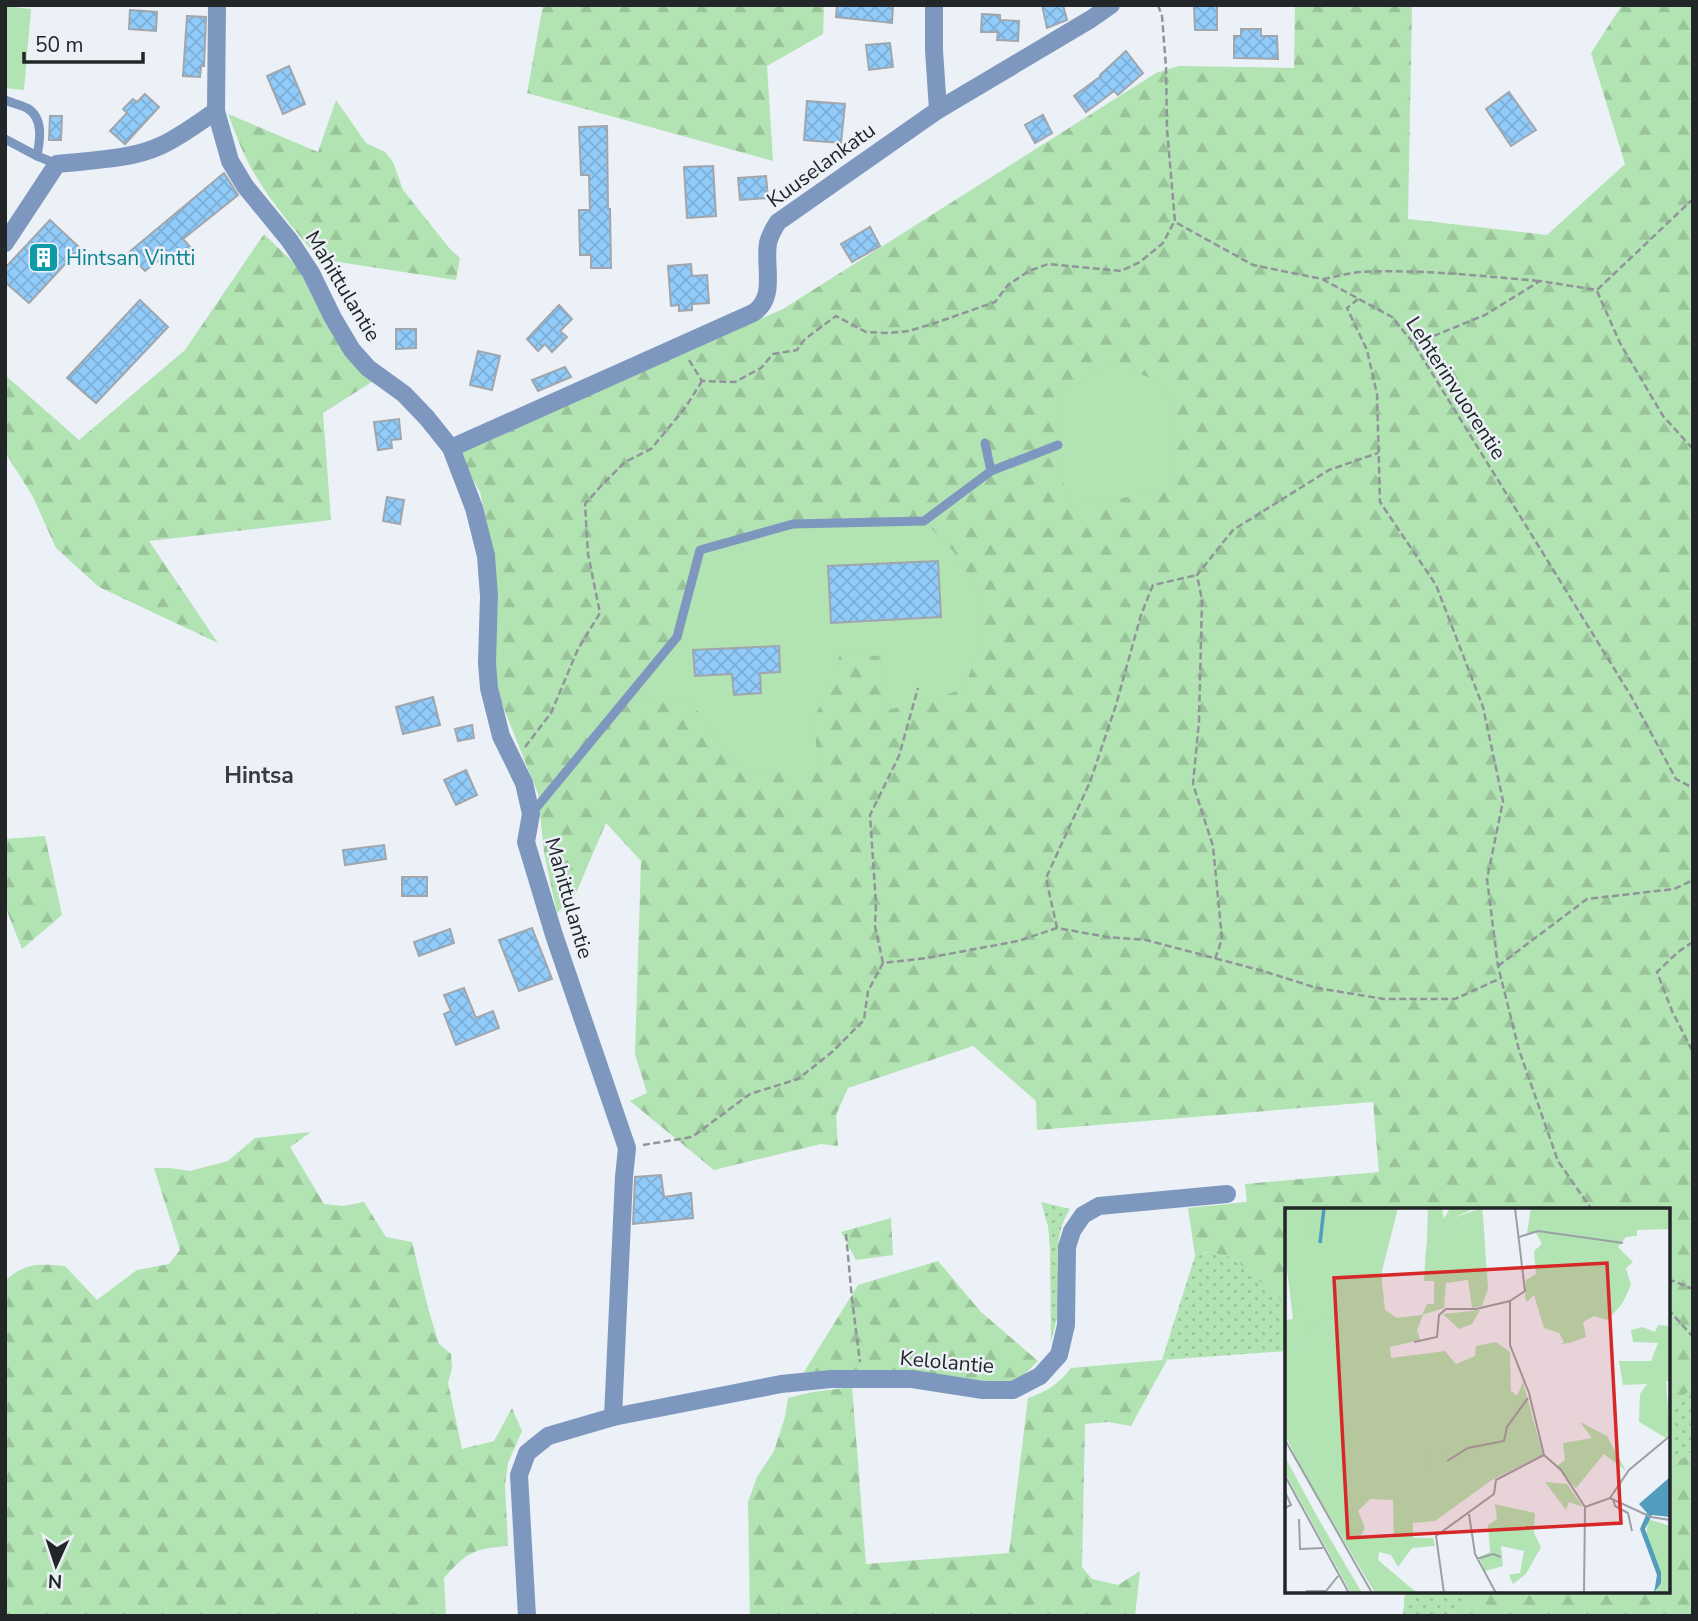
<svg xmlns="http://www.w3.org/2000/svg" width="1698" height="1621" viewBox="0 0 1698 1621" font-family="'Nunito Sans',sans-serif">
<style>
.grass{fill:url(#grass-dots)}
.forest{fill:url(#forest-firs)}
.green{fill:#b2e3b2}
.building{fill:url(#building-cross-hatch);stroke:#a0a6ab;stroke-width:2}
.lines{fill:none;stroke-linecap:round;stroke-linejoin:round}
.path{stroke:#909599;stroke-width:2.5;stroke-dasharray:7 3.5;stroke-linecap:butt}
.lane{stroke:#7e97bf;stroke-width:9}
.street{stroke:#7e97bf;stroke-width:18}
.labels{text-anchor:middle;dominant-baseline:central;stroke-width:5;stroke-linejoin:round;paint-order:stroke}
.street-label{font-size:21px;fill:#232628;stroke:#ebf1f7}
.culture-label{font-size:21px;fill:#0d838f;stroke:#ebf1f7;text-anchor:start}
.neighbourhood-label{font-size:23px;font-weight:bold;fill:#373c40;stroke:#ebf1f7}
.inset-river{fill:none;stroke:#529dbd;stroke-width:3.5}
.inset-road{fill:none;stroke:#9ba0a4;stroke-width:2}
.view{fill:#d62828;fill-opacity:0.15;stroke:#d62828;stroke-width:3.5}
.inset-edge{fill:none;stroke:#232628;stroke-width:3.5}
</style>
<defs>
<pattern id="grass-dots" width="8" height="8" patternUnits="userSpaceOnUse" patternTransform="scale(1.75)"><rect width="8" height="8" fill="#b2e3b2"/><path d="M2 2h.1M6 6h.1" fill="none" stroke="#99c399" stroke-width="1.8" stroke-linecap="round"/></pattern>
<pattern id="forest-firs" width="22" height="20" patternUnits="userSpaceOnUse" patternTransform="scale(1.75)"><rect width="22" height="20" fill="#b2e3b2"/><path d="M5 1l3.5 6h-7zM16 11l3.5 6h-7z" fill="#99c399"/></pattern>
<pattern id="building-cross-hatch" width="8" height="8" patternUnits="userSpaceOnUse" patternTransform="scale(1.75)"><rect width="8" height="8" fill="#91cbf9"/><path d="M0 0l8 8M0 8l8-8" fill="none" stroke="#7daed5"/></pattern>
</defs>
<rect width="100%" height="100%" fill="#ebf1f7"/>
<g class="grass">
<path d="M1041 1202 1070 1209C1050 1239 1061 1276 1058 1311 1057 1321 1053 1332 1051 1343L1050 1248 1048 1226Z"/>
<path d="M1209 1252 1232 1257 1287 1306V1351L1162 1360 1195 1256Z"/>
<path d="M1693 1388V1451L1668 1468V1408Z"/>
<path d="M1405 1591H1482L1445 1616H1403Z"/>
</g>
<g class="forest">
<path d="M543 5H824L823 34 767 66 773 161 527 93Z"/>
<path d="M1295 5H1412L1408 219 1547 235 1625 164 1591 53 1622 5H1693V1388L1668 1408V1210H1287V1306L1232 1257 1209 1252 1195 1256 1188 1208 1247 1202 1245 1184 1379 1172 1373 1102 1037 1130 1036 1101 973 1046 848 1088 836 1115 838 1146 821 1144 714 1170 630 1101 647 1093 635 1054 641 861 606 823 576 893 557 913 544 853 538 794 502 704 495 673 498 599 492 547 480 492 458 452 783 309 1156 73 1179 66 1294 68Z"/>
<path d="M336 100 366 143 385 152 393 162 403 190 450 249 460 258 456 280 319 259C290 224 258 188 240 145 236 135 232 124 228 114L318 152Z"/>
<path d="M264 234 298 267 341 344 378 378 323 413 331 520 149 541 218 643 99 587 56 548 33 497 5 452V375L79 440 185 350Z"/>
<path d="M45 836 62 915 22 949 5 906V839Z"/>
<path d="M311 1132 290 1147 324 1204 343 1206 364 1202 386 1237 412 1242 428 1308 439 1344 451 1354 452 1368 448 1383 462 1449 494 1441 512 1408 522 1431 508 1463 505 1485 508 1546C473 1549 467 1552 444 1578L446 1616H5V1281C25 1262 40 1264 65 1266L97 1300 137 1270 169 1264 180 1250 154 1168H169L190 1171 228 1161 255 1138Z"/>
<path d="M891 1218 893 1255 856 1260 841 1232Z"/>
<path d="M938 1261 981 1312 1038 1361 1021 1378 1001 1384 902 1371 804 1372 858 1285Z"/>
<path d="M1162 1360H1167L1131 1426 1108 1422 1085 1424 1082 1567 1092 1579 1118 1585 1140 1571 1135 1616H750L748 1502 757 1477 774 1451 785 1417 788 1398 813 1392 852 1387 866 1564 1009 1553 1028 1398C1048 1391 1057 1385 1071 1368Z"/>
<path d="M1693 1451V1616H1445L1482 1591H1668V1468Z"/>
</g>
<g class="green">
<path d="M5 6 31 9 24 90 5 88Z"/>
<path d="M1111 365 1161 381 1170 396 1175 490 1067 506 1060 463 1062 387Z"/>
<path d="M924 521 953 551 981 594 983 640 964 688 933 700 886 710 885 656 840 655 815 718 817 765 741 772 692 703 625 700 677 637 700 550 793 524Z"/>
</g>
<g class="building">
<path d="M837 5H893L892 23 836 17Z"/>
<path d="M1042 5H1063L1067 20 1047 28Z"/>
<path d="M1194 5H1217V30H1195Z"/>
<path d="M130 10 157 12 156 31 129 29Z"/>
<path d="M982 14 1000 15V20L1019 21 1018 41 997 40 998 32H981Z"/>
<path d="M187 16 206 17 204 66H201L200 77 183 76Z"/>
<path d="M1241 29H1261V36H1277L1278 59 1234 58V36H1241Z"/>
<path d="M890 43 893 67 869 70 866 45Z"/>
<path d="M1126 51 1143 73 1118 95 1114 91 1086 112 1074 96 1101 76 1100 75Z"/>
<path d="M289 66 305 104 283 114 267 76Z"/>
<path d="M1509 92 1536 130 1511 146 1486 109Z"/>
<path d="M145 94 159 107 125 144 110 131 127 113 123 109 133 99 137 102Z"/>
<path d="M807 101 845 104 841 143 804 140Z"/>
<path d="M1043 115 1052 133 1035 143 1025 125Z"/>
<path d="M50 116H62L61 140H49Z"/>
<path d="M607 126 608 209H610L611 268H591V255H580L579 210H590L589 175H581L579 127Z"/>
<path d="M713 166 716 216 687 218 684 167Z"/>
<path d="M224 173 238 195 183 239 191 248 173 263 165 255 145 271 128 253Z"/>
<path d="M766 176 768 198 740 200 738 178Z"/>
<path d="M50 220 80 248 29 303 5 282V268Z"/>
<path d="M870 227 880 246 852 262 841 244Z"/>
<path d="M691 264 692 276 707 275 709 303 692 304V310L679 311V305L671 306 668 266Z"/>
<path d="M140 300 168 327 96 403 67 378Z"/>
<path d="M559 305 572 319 560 331 567 337 552 352 545 344 538 351 527 339Z"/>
<path d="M396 329H416V348L396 349Z"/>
<path d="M478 351 500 356 492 390 470 385Z"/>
<path d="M565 367 571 377 538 391 532 380Z"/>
<path d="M399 419 401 439 391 440 392 448 378 450 374 422Z"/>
<path d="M387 497 404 500 400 524 383 521Z"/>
<path d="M938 561 941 617 831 623 828 566Z"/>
<path d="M779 646 780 672 760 673 761 693 734 695 732 674 695 676 693 650Z"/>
<path d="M433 697 440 725 403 734 396 707Z"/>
<path d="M472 725 474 738 458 741 455 729Z"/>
<path d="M466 770 477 795 456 805 444 780Z"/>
<path d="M384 845 386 859 345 865 343 850Z"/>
<rect x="402" y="877" width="25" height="19"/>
<path d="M532 928 552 979 519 991 499 940Z"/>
<path d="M450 929 454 943 419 956 414 942Z"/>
<path d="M464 988 476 1018 493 1011 499 1028 456 1045 444 1014 451 1011 444 995Z"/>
<path d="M661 1175 664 1197 691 1193 693 1218 633 1224 635 1177Z"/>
</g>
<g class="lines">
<g class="path">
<path d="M1158 5 1162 16 1166 67 1167 129 1175 222 1253 265 1322 279 1392 317 1414 344 1631 696 1676 779 1693 788"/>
<path d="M1323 279C1336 277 1348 273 1361 272 1420 269 1480 276 1540 281"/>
<path d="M1597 291 1620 343 1663 416 1693 449"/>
<path d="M1358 299 1347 308 1367 350 1377 394 1380 502 1436 585 1483 707 1503 801 1487 879 1498 966 1519 1050 1558 1161 1592 1210"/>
<path d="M1414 344 1485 315 1540 281 1597 290 1693 199"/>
<path d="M689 360 702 381 735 382 761 368 773 354 797 350 805 339 836 316 866 332 889 333 909 331 935 323 995 302 1008 285 1029 271 1048 264 1121 271 1140 262 1163 243 1174 222"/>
<path d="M525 747 551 713 578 649 600 613 588 554 585 504 601 486 625 462 651 449 685 408 702 381"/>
<path d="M1057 928 1046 878 1090 782 1116 705 1141 615 1153 585 1197 575"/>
<path d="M1693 942 1678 952 1657 972 1672 1011 1693 1052"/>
<path d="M1215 959 1222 939 1213 846 1193 784 1199 721 1202 600 1197 575 1233 530 1329 470 1378 453"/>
<path d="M883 963 875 926 876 904 870 815 899 756 918 688"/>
<path d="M1498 966 1587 899 1674 889 1693 880"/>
<path d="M643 1145 692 1137 750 1094 798 1079 832 1052 864 1020 868 991 883 963 927 958 1018 941 1057 928 1107 937 1146 940 1263 971 1317 988 1384 999H1455L1501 978"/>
<path d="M846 1234 852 1299 860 1362"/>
<path d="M1668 1279 1693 1289"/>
<path d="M1668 1309 1693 1337"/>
</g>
<g class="lane">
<path d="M5 100C12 103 21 105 27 108 44 118 40 140 37 156"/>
<path d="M5 139 37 156 57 164"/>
<path d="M985 443 991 471"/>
<path d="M532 813 677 637 700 550 793 524 924 521 991 471 1058 445"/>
</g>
<g class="street">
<path d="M217 5 216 111 230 161 245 186 290 241 311 273 333 318 352 350 368 368 404 394 427 418 451 448 474 508 486 556 489 596 487 663 489 688 501 736 524 783 531 814 526 842 554 935 627 1148 624 1177 613 1417 548 1436 527 1453 519 1475 527 1616"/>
<path d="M934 5V50L938 110"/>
<path d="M5 243 57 164C91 160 129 160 160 146 180 137 198 123 216 111"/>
<path d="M451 448 753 313C777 298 764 267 768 243 770 235 774 228 778 222L938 110 1091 19 1111 5"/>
<path d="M613 1417 781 1384 831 1379H912L983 1390H1013L1040 1376 1059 1355 1066 1325 1067 1247 1072 1231 1083 1215 1099 1206 1227 1194"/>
</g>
</g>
<defs>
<symbol id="building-square" viewBox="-11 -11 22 22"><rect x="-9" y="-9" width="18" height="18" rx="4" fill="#0f9aa8" stroke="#ebf1f7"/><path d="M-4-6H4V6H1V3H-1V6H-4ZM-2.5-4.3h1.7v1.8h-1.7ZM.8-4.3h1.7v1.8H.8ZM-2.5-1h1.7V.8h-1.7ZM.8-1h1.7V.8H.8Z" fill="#fff"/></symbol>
</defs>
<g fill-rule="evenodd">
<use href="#building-square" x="26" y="240" width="35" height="35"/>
</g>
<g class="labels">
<g class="street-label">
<text transform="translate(821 165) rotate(-36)">Kuuselankatu</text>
<text transform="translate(343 286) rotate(59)">Mahittulantie</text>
<text transform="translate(1456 388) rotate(57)">Lehterinvuorentie</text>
<text transform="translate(569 898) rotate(74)">Mahittulantie</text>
<text transform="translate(947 1362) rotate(5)">Kelolantie</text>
</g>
<g class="culture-label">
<text x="66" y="258">Hintsan Vintti</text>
</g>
<g class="neighbourhood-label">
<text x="259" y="775">Hintsa</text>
</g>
</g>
<g transform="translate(1285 1208)">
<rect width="385" height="385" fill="#ebf1f7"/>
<path d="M197 0 198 8 182 11 141 42 142 31 168 10ZM0 45 18 122 97 63V74L0 149V112L8 111ZM138 107 131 125 110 110ZM0 210 30 277 68 341 75 329 148 330 150 338 127 340 113 359 106 347 94 344 93 352 132 385H90L20 267 0 227ZM0 249 33 310 77 385H66L0 265Z" fill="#b2e3b2"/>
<path d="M0 0H113L97 63 18 123 1 56ZM143 0H157L159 11 165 0H191L168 10 142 31ZM246 0H385V21L352 22V28L341 29 333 39 348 54 341 60 346 77 337 96 322 112 309 108 298 114 301 129 285 135 276 136 279 134 274 125 259 120 249 87 242 94 240 90 241 72 251 66 249 43 257 36 251 25H242ZM198 8 203 81 197 98 187 100 183 72 161 75 159 100 137 107 142 96H149V73H139L141 42 182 11ZM97 74 100 102 133 124 135 132 105 139 106 150 160 143 171 156 190 148 191 138 211 134 225 144 226 183 232 188 238 174 258 247 207 272 150 313 128 315V331L109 332 108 292 85 291 73 303 80 320 68 342 30 277 0 210V149ZM195 102 187 116 174 121 158 106ZM373 117 385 118V173H381L385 226 381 230 354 214 355 186 362 176 338 177 334 153H366L373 135 348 134 346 122 358 119 370 124ZM295 214 322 228 341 263 319 246 291 280 286 275 272 258 280 252 278 235 307 230ZM260 274 282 276 298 299 284 294 281 302ZM210 296 250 305 249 325 256 339 241 366 228 376 224 367 235 365 239 343 216 338 218 358 200 363 194 349 205 344 203 317 212 311ZM363 311 385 318 384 383 371 385 376 368 361 330Z" fill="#b2e3b2"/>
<path d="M32 0H41L34 38 30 27 21 25Z" fill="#b2e3b2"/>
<path d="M210 198 219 208H229L219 233 183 240 173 228 175 213 187 209 188 217H195L198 199ZM160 243 162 262 146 264 143 247Z" fill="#b2e3b2"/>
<path d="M385 269V309L367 307 360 321 376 364V375L369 385 372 367 355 321 362 305 354 296Z" fill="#529dbd"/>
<path class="inset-river" d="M35 35 39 0"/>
<path class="inset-road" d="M230 0 240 83 225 93V137L244 185 259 247 276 262 300 299 299 385M234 29 253 23 338 35M129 134 152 129 154 107 161 101H191L225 93M0 232 87 385M162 253 183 240 219 233 222 219 243 190M0 268 64 385M0 284 6 297 0 300M325 290 344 262 385 228M328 291 330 298 343 305 347 323M300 299 325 290 366 309 385 312M184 306 190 346 211 385M14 311 15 341 38 340M192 351 208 346 216 349M21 383H41L53 368M159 385 151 328 209 286 211 272 259 247"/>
<path class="view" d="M322 55 336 315 63 330 49 70Z"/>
<rect width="385" height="385" class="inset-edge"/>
</g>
<rect width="1698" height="1621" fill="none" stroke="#232628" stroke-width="14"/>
<g transform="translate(56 1565) rotate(183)" stroke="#ebf1f7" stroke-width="5" paint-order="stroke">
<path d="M0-5L12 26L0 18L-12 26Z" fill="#232628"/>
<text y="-10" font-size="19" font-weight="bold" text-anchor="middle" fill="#232628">N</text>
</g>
<path d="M24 52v10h119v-10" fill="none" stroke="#232628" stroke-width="3.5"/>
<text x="35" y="52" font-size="21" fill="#232628" stroke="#ebf1f7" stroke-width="5" paint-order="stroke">50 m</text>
</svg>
